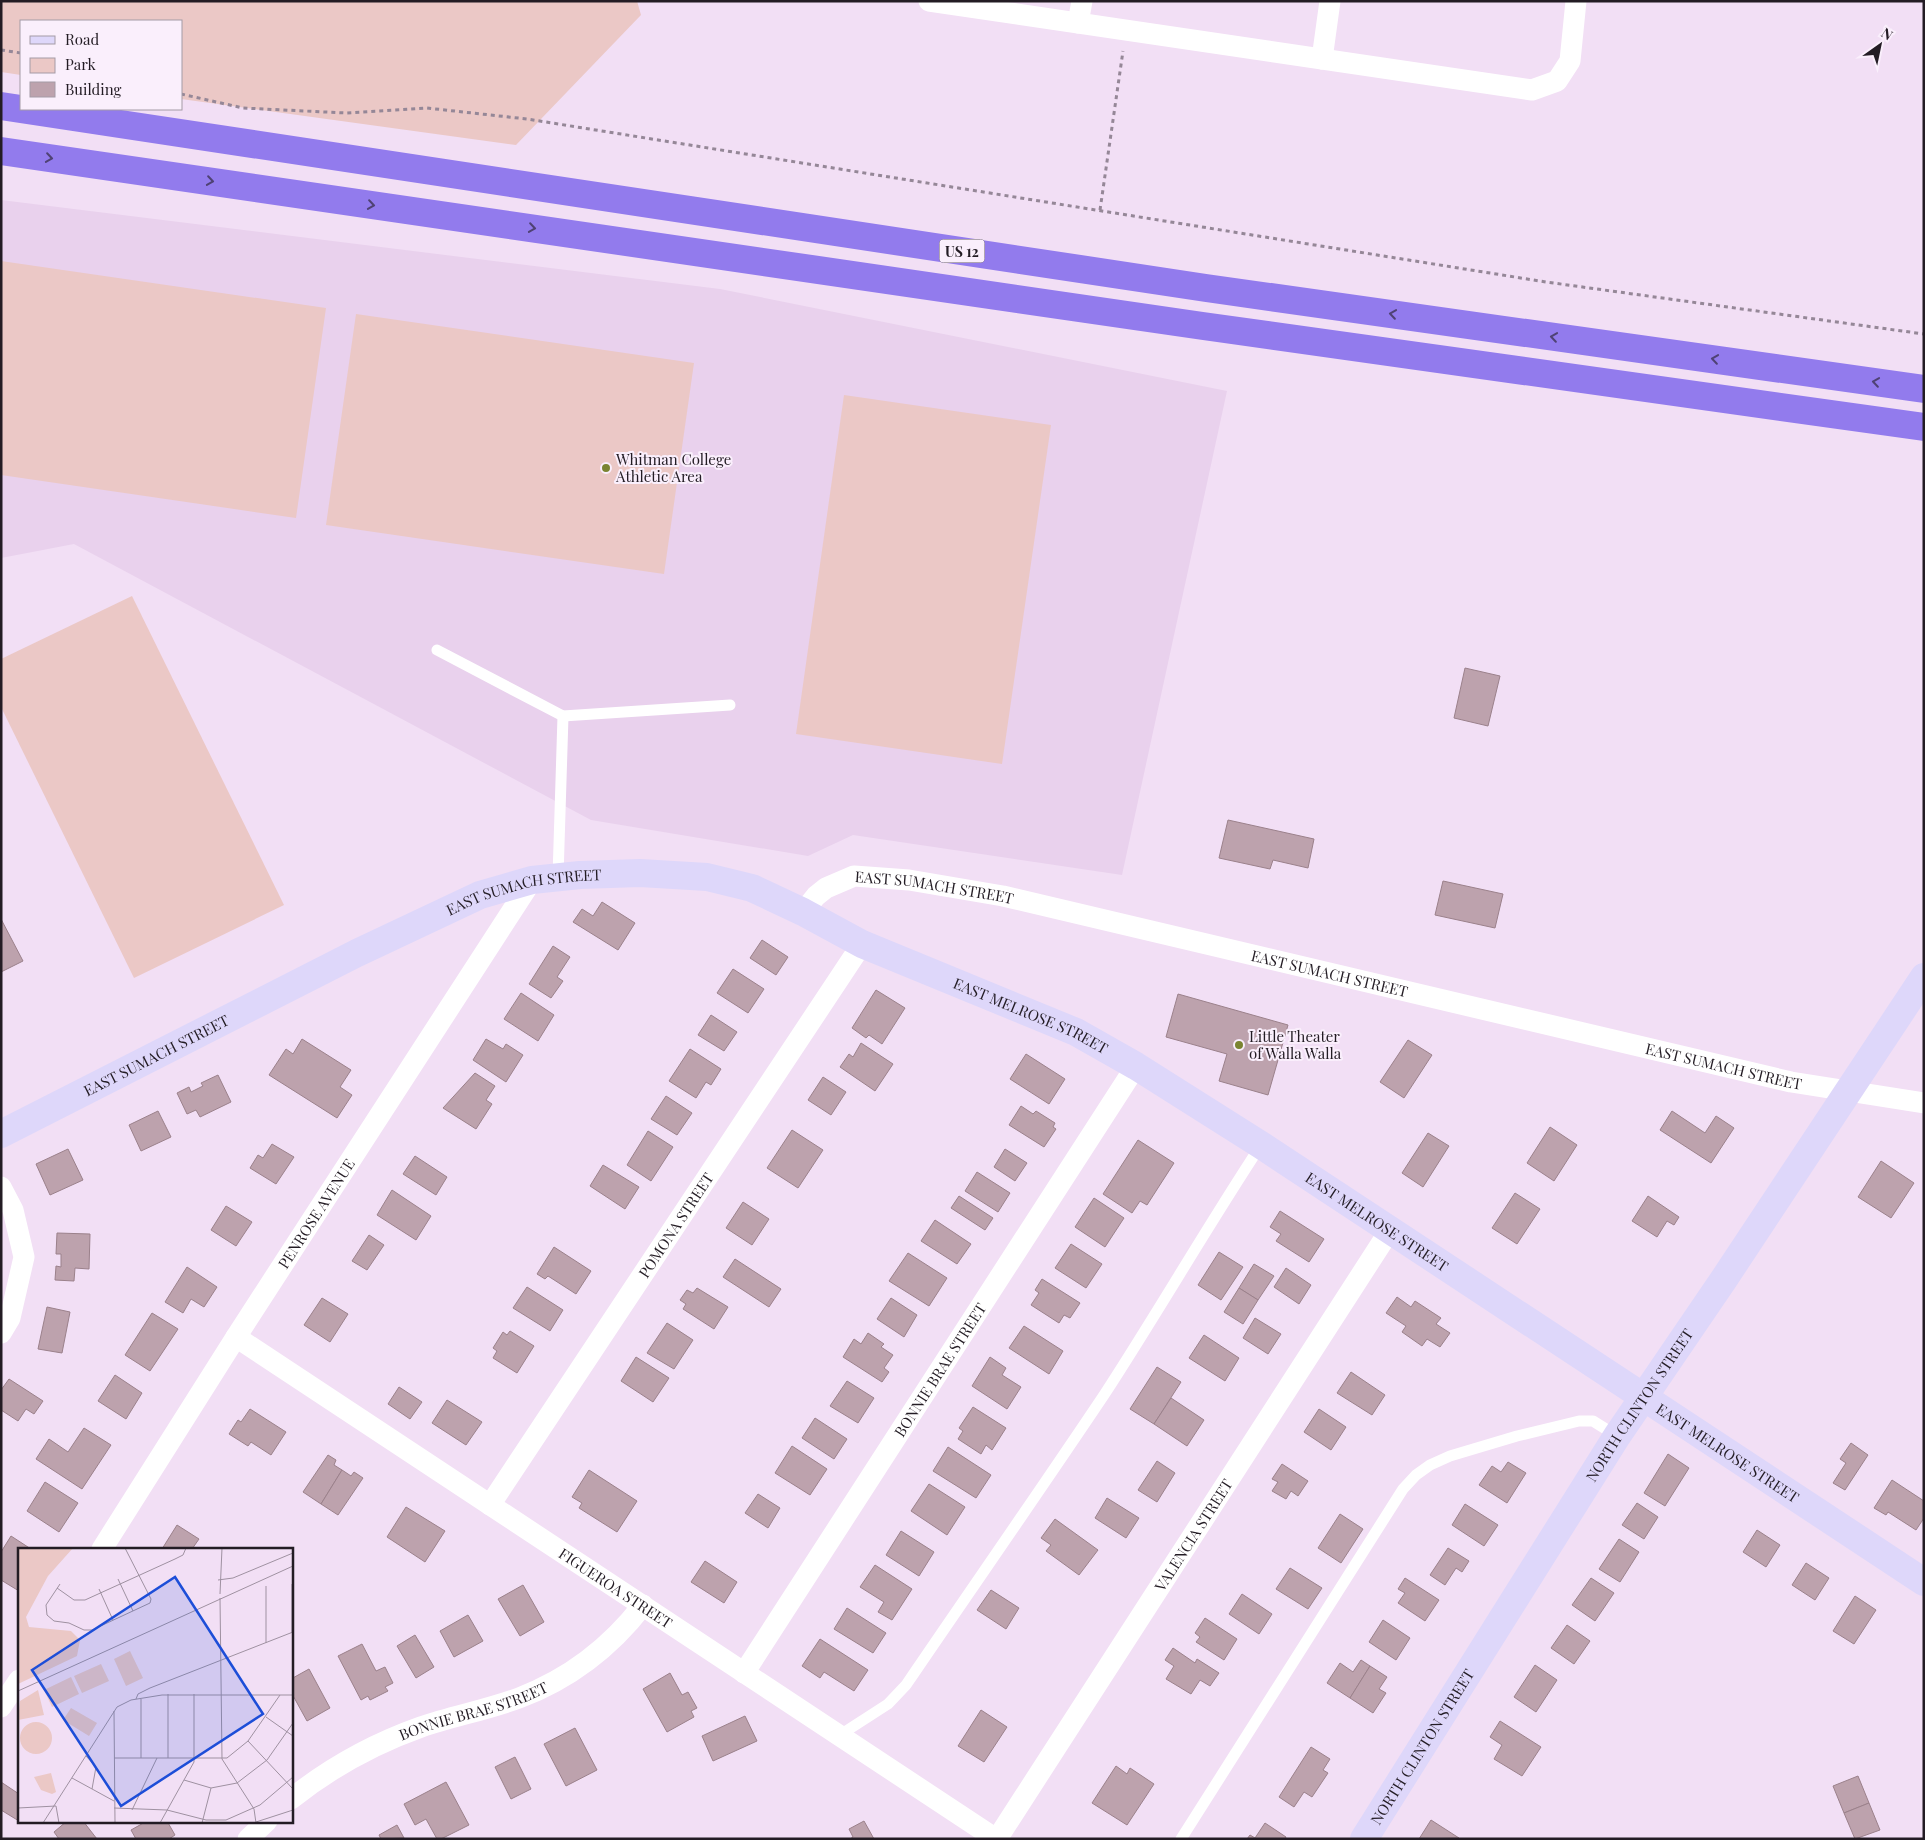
<svg xmlns="http://www.w3.org/2000/svg" width="1925" height="1840" viewBox="0 0 1925 1840" font-family="'Playfair Display',serif">
<style>
.built{fill:#e9d1ed}
.green{fill:#ebc8c6}
.building{fill:#bda2ad;stroke:#9b818b}
.lines{fill:none;stroke-linecap:round;stroke-linejoin:round}
.path{stroke:#958797;stroke-width:3;stroke-dasharray:4 4;stroke-linecap:butt}
.lane{stroke:#fff;stroke-width:11}
.street{stroke:#fff;stroke-width:21}
.secondary{stroke:#ded7fa;stroke-width:28}
.highway{stroke:#927bed;stroke-width:28}
.oneway{stroke:#4f4274}
.poi-dot{fill:#7a8431;stroke:#faeffc;stroke-width:2}
.labels{text-anchor:middle;dominant-baseline:central;stroke-width:4;stroke-linejoin:round;paint-order:stroke}
.shield{fill:#faeffc;stroke:#645b65;stroke-width:1}
.shield-label{font-size:14px;font-weight:bold;fill:#231c24}
.poi-label{font-size:15px;fill:#231c24;stroke:#faeffc;text-anchor:start}
.street-label{font-size:15px;fill:#231c24;stroke:#faeffc}
.inset-road{fill:none;stroke:#9f91a1;stroke-width:1}
.view{fill:#1d4ed8;fill-opacity:0.15;stroke:#1d4ed8;stroke-width:2.5}
.inset-edge{fill:none;stroke:#231c24;stroke-width:2.5}
</style>
<rect width="100%" height="100%" fill="#f2dff5"/>
<path class="built" d="M1 200 720 289 1227 391 1122 875 853 835 808 856 591 820 74 544 1 558Z"/>
<g class="green">
<path d="M1 1H637L641 15 516 145 181 99V21H21V75L1 72Z"/>
<path d="M1 261 326 308 296 518 1 475Z"/>
<path d="M356 314 694 363 664 574 326 525Z"/>
<path d="M844 395 1051 425 1002 764 796 734Z"/>
<path d="M132 596 284 905 134 978 1 707V659Z"/>
</g>
<g class="building">
<path d="M1465 668 1500 676 1488 726 1454 718Z"/>
<path d="M1228 820 1314 839 1308 868 1273 860 1270 869 1219 858Z"/>
<path d="M1443 881 1503 894 1495 928 1435 915Z"/>
<path d="M602 902 635 923 618 950 573 922 582 909 593 916Z"/>
<path d="M1 919 23 961 1 972Z"/>
<path d="M762 940 788 957 776 975 750 958Z"/>
<path d="M553 946 570 957 557 977 563 981 551 998 529 984Z"/>
<path d="M733 969 764 989 748 1013 717 993Z"/>
<path d="M876 990 905 1008 882 1044 869 1035 866 1038 852 1028Z"/>
<path d="M521 993 554 1015 538 1041 504 1019Z"/>
<path d="M1178 994 1288 1025 1268 1095 1219 1081 1227 1054 1166 1037Z"/>
<path d="M711 1015 737 1032 724 1051 698 1035Z"/>
<path d="M302 1039 351 1070 340 1087 352 1095 337 1118 269 1075 286 1049 293 1054Z"/>
<path d="M486 1039 503 1049 506 1044 523 1055 506 1082 473 1060Z"/>
<path d="M1408 1040 1432 1055 1404 1098 1380 1082Z"/>
<path d="M861 1043 893 1064 875 1091 840 1067 849 1054 853 1057Z"/>
<path d="M690 1049 721 1069 711 1085 706 1082 696 1098 669 1081Z"/>
<path d="M1026 1054 1065 1079 1049 1104 1010 1079Z"/>
<path d="M475 1073 495 1086 486 1100 492 1104 476 1129 443 1108Z"/>
<path d="M218 1075 231 1102 200 1117 196 1110 187 1114 177 1093 189 1087 191 1092 203 1086 201 1083Z"/>
<path d="M823 1077 846 1092 831 1115 808 1100Z"/>
<path d="M666 1096 692 1113 677 1135 651 1119Z"/>
<path d="M1021 1106 1033 1114 1036 1111 1055 1123 1053 1127 1056 1129 1044 1147 1009 1125Z"/>
<path d="M158 1111 171 1137 141 1151 129 1125Z"/>
<path d="M1672 1111 1705 1133 1716 1116 1734 1128 1711 1163 1660 1130Z"/>
<path d="M1550 1127 1577 1145 1554 1181 1527 1163Z"/>
<path d="M792 1130 823 1150 798 1188 767 1168Z"/>
<path d="M648 1131 673 1147 651 1181 627 1165Z"/>
<path d="M1428 1133 1449 1146 1423 1187 1402 1173Z"/>
<path d="M1138 1140 1174 1163 1147 1205 1140 1201 1132 1213 1103 1194Z"/>
<path d="M272 1144 294 1157 276 1184 250 1168 258 1155 263 1158Z"/>
<path d="M68 1149 83 1180 50 1195 36 1164Z"/>
<path d="M1005 1149 1027 1163 1015 1181 994 1167Z"/>
<path d="M415 1156 447 1177 436 1195 403 1174Z"/>
<path d="M1881 1161 1914 1183 1891 1218 1858 1197Z"/>
<path d="M603 1165 639 1187 625 1209 590 1186Z"/>
<path d="M977 1172 1010 1193 998 1212 965 1191Z"/>
<path d="M392 1190 431 1216 416 1240 377 1215Z"/>
<path d="M1515 1193 1540 1209 1517 1244 1492 1228Z"/>
<path d="M959 1196 993 1218 985 1230 951 1208Z"/>
<path d="M1648 1196 1679 1217 1674 1225 1667 1221 1657 1237 1632 1221Z"/>
<path d="M1094 1198 1124 1218 1105 1247 1075 1227Z"/>
<path d="M743 1202 769 1219 752 1245 726 1228Z"/>
<path d="M226 1206 252 1222 236 1246 211 1230Z"/>
<path d="M1280 1211 1324 1239 1309 1262 1276 1241 1281 1234 1270 1227Z"/>
<path d="M935 1220 971 1244 957 1264 921 1241Z"/>
<path d="M57 1233 90 1234 89 1269 75 1268 74 1281 55 1280 56 1266 61 1267V1254H56Z"/>
<path d="M369 1235 384 1245 367 1270 352 1261Z"/>
<path d="M1071 1244 1102 1264 1086 1288 1055 1268Z"/>
<path d="M554 1247 591 1271 576 1294 548 1276 545 1279 537 1274Z"/>
<path d="M1219 1252 1243 1267 1221 1300 1198 1285Z"/>
<path d="M908 1253 947 1278 929 1306 889 1281Z"/>
<path d="M735 1259 781 1289 769 1307 723 1277Z"/>
<path d="M1254 1264 1274 1276 1258 1300 1239 1288Z"/>
<path d="M187 1267 217 1287 204 1307 191 1299 183 1313 165 1302Z"/>
<path d="M1286 1268 1311 1285 1299 1304 1274 1287Z"/>
<path d="M1042 1279 1080 1303 1070 1318 1064 1315 1059 1323 1031 1305 1039 1293 1035 1290Z"/>
<path d="M527 1287 563 1310 550 1331 513 1308Z"/>
<path d="M697 1288 728 1307 714 1329 683 1309 686 1304 680 1300 687 1290 693 1293Z"/>
<path d="M1239 1288 1258 1300 1243 1324 1224 1312Z"/>
<path d="M1397 1297 1411 1307 1415 1301 1441 1318 1436 1324 1450 1333 1440 1347 1427 1339 1422 1346 1402 1332 1406 1326 1386 1313Z"/>
<path d="M322 1298 348 1314 330 1342 304 1325Z"/>
<path d="M891 1298 917 1315 904 1337 877 1319Z"/>
<path d="M47 1307 70 1312 62 1353 38 1349Z"/>
<path d="M152 1313 178 1329 150 1371 125 1355Z"/>
<path d="M1255 1318 1281 1334 1268 1354 1243 1338Z"/>
<path d="M667 1323 693 1340 674 1369 647 1353Z"/>
<path d="M1024 1326 1063 1351 1049 1374 1009 1348Z"/>
<path d="M510 1331 534 1346 517 1373 493 1358 497 1351 493 1348 503 1332 507 1335Z"/>
<path d="M868 1333 884 1344 881 1347 893 1355 884 1368 889 1372 882 1382 843 1357 854 1339 861 1344Z"/>
<path d="M1204 1335 1239 1358 1225 1381 1189 1358Z"/>
<path d="M636 1357 669 1378 653 1402 621 1381Z"/>
<path d="M990 1357 1006 1368 1002 1375 1021 1387 1007 1409 972 1386Z"/>
<path d="M1157 1367 1181 1382 1154 1424 1130 1409Z"/>
<path d="M1351 1372 1385 1395 1372 1415 1337 1393Z"/>
<path d="M115 1375 142 1393 126 1419 98 1401Z"/>
<path d="M9 1379 43 1401 34 1414 26 1409 18 1421 1 1410V1390Z"/>
<path d="M847 1381 874 1398 858 1423 830 1406Z"/>
<path d="M399 1387 422 1402 410 1419 388 1404Z"/>
<path d="M1171 1398 1204 1420 1187 1446 1154 1424Z"/>
<path d="M447 1400 482 1422 466 1445 432 1423Z"/>
<path d="M973 1407 1006 1428 992 1450 986 1445 981 1454 958 1439 963 1431 959 1428Z"/>
<path d="M250 1409 286 1432 271 1455 251 1442 248 1446 229 1434 238 1420 241 1422Z"/>
<path d="M1319 1409 1346 1427 1331 1450 1304 1432Z"/>
<path d="M815 1418 847 1439 834 1459 802 1438Z"/>
<path d="M84 1428 111 1445 82 1489 36 1459 49 1439 68 1452Z"/>
<path d="M1851 1443 1868 1455 1845 1490 1833 1483 1846 1463 1840 1459Z"/>
<path d="M792 1446 827 1469 810 1495 775 1473Z"/>
<path d="M948 1447 991 1475 976 1498 933 1471Z"/>
<path d="M1668 1454 1689 1468 1665 1506 1644 1493Z"/>
<path d="M328 1455 336 1460 334 1465 342 1470 321 1504 303 1492Z"/>
<path d="M1157 1461 1175 1473 1157 1502 1138 1490Z"/>
<path d="M1508 1462 1526 1473 1507 1503 1479 1485 1492 1466 1501 1472Z"/>
<path d="M1282 1464 1308 1481 1298 1496 1291 1491 1286 1499 1272 1491 1278 1482 1272 1479Z"/>
<path d="M342 1470 351 1476 354 1472 363 1478 338 1515 321 1504Z"/>
<path d="M589 1470 637 1501 617 1532 579 1508 582 1503 572 1497Z"/>
<path d="M1892 1480 1924 1501V1518L1916 1530 1888 1512 1886 1515 1874 1508Z"/>
<path d="M45 1482 78 1503 59 1532 27 1511Z"/>
<path d="M929 1484 965 1507 947 1535 911 1511Z"/>
<path d="M758 1494 780 1508 768 1528 745 1513Z"/>
<path d="M1107 1498 1139 1518 1126 1538 1095 1518Z"/>
<path d="M1637 1503 1658 1517 1644 1539 1622 1525Z"/>
<path d="M1465 1504 1498 1525 1484 1546 1452 1525Z"/>
<path d="M406 1507 445 1531 425 1562 387 1537Z"/>
<path d="M1340 1514 1363 1529 1341 1563 1318 1548Z"/>
<path d="M1055 1519 1098 1550 1079 1575 1046 1551 1051 1545 1041 1538Z"/>
<path d="M177 1525 199 1539 192 1549H162Z"/>
<path d="M1757 1530 1780 1545 1766 1567 1743 1552Z"/>
<path d="M901 1531 934 1552 919 1576 886 1555Z"/>
<path d="M11 1536 31 1549H19V1591L1 1580V1552Z"/>
<path d="M1619 1539 1639 1552 1620 1582 1599 1569Z"/>
<path d="M1448 1548 1469 1561 1462 1572 1456 1568 1445 1585 1430 1575Z"/>
<path d="M705 1561 737 1582 724 1603 691 1582Z"/>
<path d="M1806 1563 1829 1578 1815 1600 1792 1585Z"/>
<path d="M875 1565 912 1589 892 1620 878 1612 884 1602 860 1587Z"/>
<path d="M1290 1568 1322 1588 1308 1609 1276 1589Z"/>
<path d="M1405 1578 1439 1600 1425 1621 1398 1603 1405 1593 1398 1589Z"/>
<path d="M1591 1578 1614 1593 1595 1621 1572 1605Z"/>
<path d="M523 1585 544 1622 520 1636 498 1599Z"/>
<path d="M991 1590 1019 1608 1006 1629 977 1610Z"/>
<path d="M1242 1594 1272 1614 1259 1634 1229 1614Z"/>
<path d="M1855 1596 1876 1610 1854 1644 1833 1631Z"/>
<path d="M847 1608 886 1633 873 1653 834 1629Z"/>
<path d="M468 1615 483 1641 454 1657 440 1631Z"/>
<path d="M1205 1618 1237 1639 1224 1660 1196 1642 1200 1637 1195 1633Z"/>
<path d="M1383 1620 1410 1638 1396 1660 1369 1642Z"/>
<path d="M1567 1625 1590 1641 1574 1664 1551 1648Z"/>
<path d="M415 1635 434 1667 416 1678 397 1646Z"/>
<path d="M820 1639 868 1670 854 1691 824 1672 820 1678 802 1666Z"/>
<path d="M362 1644 376 1671 385 1667 393 1683 385 1687 388 1691 370 1700 368 1696 361 1700 338 1656Z"/>
<path d="M1173 1648 1195 1663 1197 1659 1219 1673 1210 1686 1200 1680 1191 1694 1166 1679 1174 1666 1165 1660Z"/>
<path d="M1361 1660 1370 1666 1350 1698 1327 1683 1340 1663 1353 1672Z"/>
<path d="M1535 1665 1557 1680 1536 1712 1514 1697Z"/>
<path d="M1370 1666 1387 1677 1379 1689 1386 1693 1373 1713 1350 1698Z"/>
<path d="M309 1669 330 1708 307 1721 291 1692V1679Z"/>
<path d="M670 1673 682 1695 688 1692 697 1708 691 1711 694 1717 667 1732 643 1689Z"/>
<path d="M981 1710 1007 1727 984 1762 958 1746Z"/>
<path d="M745 1716 757 1741 713 1761 702 1736Z"/>
<path d="M1500 1721 1541 1747 1522 1776 1494 1759 1502 1745 1490 1737Z"/>
<path d="M575 1728 597 1770 566 1786 544 1744Z"/>
<path d="M1311 1747 1330 1759 1323 1770 1328 1773 1312 1797 1304 1792 1294 1807 1279 1797Z"/>
<path d="M515 1757 531 1789 511 1799 495 1767Z"/>
<path d="M1116 1766 1127 1774 1130 1768 1154 1784 1127 1825 1092 1803Z"/>
<path d="M1858 1776 1869 1803 1844 1813 1833 1786Z"/>
<path d="M1 1782 19 1794V1821L1 1810Z"/>
<path d="M446 1782 469 1825 441 1839H437L426 1819 415 1825 404 1804Z"/>
<path d="M1869 1803 1880 1830 1855 1839 1844 1813Z"/>
<path d="M1431 1820 1459 1838 1419 1839Z"/>
<path d="M67 1821H83L97 1839H59L54 1832Z"/>
<path d="M147 1821H167L175 1835 169 1839H136L131 1830Z"/>
<path d="M864 1821 874 1839H850L853 1837 849 1829Z"/>
<path d="M1265 1823 1286 1837 1285 1839H1247L1250 1835 1255 1838Z"/>
<path d="M397 1825 404 1838 381 1839 379 1835Z"/>
</g>
<g class="lines">
<g class="path">
<path d="M1 50 21 53"/>
<path d="M181 94 243 108 346 113 427 108 527 119 1546 282 1924 334"/>
<path d="M1100 210 1123 51"/>
</g>
<g class="lane">
<path d="M437 650 563 716 730 705"/>
<path d="M558 877 563 716"/>
<path d="M840 1735 888 1704 906 1685C972 1588 1039 1492 1104 1395 1158 1312 1207 1227 1261 1145"/>
<path d="M1181 1839 1403 1489 1416 1475 1430 1465 1450 1456 1517 1436 1579 1421H1593L1617 1436"/>
</g>
<g class="street">
<path d="M929 1 1532 90 1557 81 1570 61 1576 1"/>
<path d="M1078 23 1082 1"/>
<path d="M1322 59 1330 1"/>
<path id="s1" d="M803 912 816 896 826 888 854 876 909 880 1003 896 1791 1082 1924 1103"/>
<path d="M1 1187 13 1210 24 1257 10 1318 1 1333"/>
<path id="s2" d="M236 1337 996 1839"/>
<path id="s3" d="M490 1505 862 944"/>
<path id="s4" d="M102 1549 236 1337 532 880"/>
<path id="s5" d="M744 1673 1136 1066"/>
<path d="M1 1707 19 1680"/>
<path id="s6" d="M291 1799C330 1768 373 1744 421 1727 453 1716 487 1710 519 1698 569 1679 610 1648 643 1605"/>
<path d="M248 1839 267 1821"/>
<path id="s7" d="M997 1839 1390 1230"/>
</g>
<g class="secondary">
<path id="s8" d="M1 1134 357 953 480 895 532 880 580 875 640 873 707 877 752 888 803 912 862 944 1076 1032 1136 1066 1261 1145 1924 1582"/>
<path id="s9" d="M1364 1839 1617 1436 1724 1279 1924 977"/>
</g>
<g class="highway">
<path d="M1 106 1206 288 1924 389"/>
<path d="M1 151 1203 326 1924 427"/>
</g>
</g>
<defs><path id="oneway-chevron" d="M-2-3.5L2.5 0L-2 3.5" fill="none" stroke-width="1.6" stroke-linecap="round" stroke-linejoin="round" transform="scale(1.25)"/></defs>
<g class="oneway">
<use href="#oneway-chevron" transform="translate(49 158) rotate(8)"/>
<use href="#oneway-chevron" transform="translate(210 181) rotate(8)"/>
<use href="#oneway-chevron" transform="translate(371 205) rotate(8)"/>
<use href="#oneway-chevron" transform="translate(532 228) rotate(8)"/>
<use href="#oneway-chevron" transform="translate(1393 314) rotate(-172)"/>
<use href="#oneway-chevron" transform="translate(1554 337) rotate(-172)"/>
<use href="#oneway-chevron" transform="translate(1715 359) rotate(-172)"/>
<use href="#oneway-chevron" transform="translate(1876 382) rotate(-172)"/>
</g>
<g class="poi-dot">
<circle cx="606" cy="468" r="5"/>
<circle cx="1239" cy="1045" r="5"/>
</g>
<g class="labels">
<rect class="shield" x="939.5" y="239.5" width="45" height="23" rx="4"/>
<g class="shield-label">
<text x="962" y="251">US 12</text>
</g>
<g class="poi-label">
<text x="616" y="459">Whitman College<tspan x="616" dy="17">Athletic Area</tspan></text>
<text x="1249" y="1036">Little Theater<tspan x="1249" dy="17">of Walla Walla</tspan></text>
</g>
<g class="street-label">
<text stroke="none"><textPath href="#s1" startOffset="145">EAST SUMACH STREET</textPath></text>
<text stroke="none"><textPath href="#s8" startOffset="579">EAST SUMACH STREET</textPath></text>
<text stroke="none"><textPath href="#s1" startOffset="550">EAST SUMACH STREET</textPath></text>
<text stroke="none"><textPath href="#s8" startOffset="1118">EAST MELROSE STREET</textPath></text>
<text stroke="none"><textPath href="#s8" startOffset="174">EAST SUMACH STREET</textPath></text>
<text stroke="none"><textPath href="#s1" startOffset="955">EAST SUMACH STREET</textPath></text>
<text stroke="none"><textPath href="#s4" startOffset="398">PENROSE AVENUE</textPath></text>
<text stroke="none"><textPath href="#s8" startOffset="1522">EAST MELROSE STREET</textPath></text>
<text stroke="none"><textPath href="#s3" startOffset="336">POMONA STREET</textPath></text>
<text stroke="none"><textPath href="#s5" startOffset="361">BONNIE BRAE STREET</textPath></text>
<text stroke="none"><textPath href="#s9" startOffset="514">NORTH CLINTON STREET</textPath></text>
<text stroke="none"><textPath href="#s8" startOffset="1942">EAST MELROSE STREET</textPath></text>
<text stroke="none"><textPath href="#s7" startOffset="362">VALENCIA STREET</textPath></text>
<text stroke="none"><textPath href="#s2" startOffset="455">FIGUEROA STREET</textPath></text>
<text stroke="none"><textPath href="#s6" startOffset="204">BONNIE BRAE STREET</textPath></text>
<text stroke="none"><textPath href="#s9" startOffset="109">NORTH CLINTON STREET</textPath></text>
</g>
</g>
<g transform="translate(18 1548)">
<rect width="275" height="275" fill="#f2dff5"/>
<path d="M0 0H55L30 28 8 69 11 79 53 83 62 92 59 108 0 136ZM112 103 125 130 108 138 96 111ZM83 116 91 133 64 145 56 128ZM53 129 61 146 34 159 26 142ZM20 142 26 167 0 172 2 153ZM53 160 79 175 71 188 45 172ZM2 190a16 16 0 1 1 32 0a16 16 0 1 1-32 0ZM33 225 38 244 34 246 23 242 16 229Z" fill="#ebc8c6"/>
<path class="inset-road" d="M100 31 115 63M200 32 215 30 275 5M42 36 28 57 29 67 36 73 51 75 66 82H74L132 55 133 51 107 0M274 36V84M248 38V95M39 40 56 52H67L157 11 165 7 168 0M81 41 95 72M202 46 204 0M202 50 204 211 236 261 238 275M0 143 275 18M150 146V210M203 147H275M118 151 120 146 132 140 275 84M96 163 97 275M248 169 275 188M230 193 275 241M68 208 78 219 74 241M96 210H209L230 193 262 147M123 210V151M54 230 96 253M166 232 193 240 219 235 249 212 275 175M38 258 41 275M0 260 38 258M96 260 149 262 188 272H208L242 257 275 229M114 262 139 210M238 274 275 262M25 275 99 159 113 152 144 147H203M142 275 176 214V146M184 275 193 240"/>
<path class="view" d="M157 29 245 166 103 258 14 122Z"/>
<rect width="275" height="275" class="inset-edge"/>
</g>
<rect width="1925" height="1840" fill="none" stroke="#231c24" stroke-width="5"/>
<rect x="20" y="20" width="162" height="90" fill="#faeffc" stroke="#a49ba6"/>
<rect x="30" y="36" width="25" height="8" fill="#ded7fa" stroke="#a49ba6"/>
<text x="65" y="45" font-size="15" fill="#231c24">Road</text>
<rect x="30" y="58" width="25" height="15" fill="#ebc8c6" stroke="#a49ba6"/>
<text x="65" y="70" font-size="15" fill="#231c24">Park</text>
<rect x="30" y="82" width="25" height="15" fill="#bda2ad" stroke="#a49ba6"/>
<text x="65" y="95" font-size="15" fill="#231c24">Building</text>
<g transform="translate(1880 45) rotate(33)" stroke="#faeffc" stroke-width="4" paint-order="stroke">
<path d="M0-4L9 19L0 12L-9 19Z" fill="#231c24"/>
<text y="-8" font-size="14" font-weight="bold" text-anchor="middle" fill="#231c24">N</text>
</g>
</svg>
